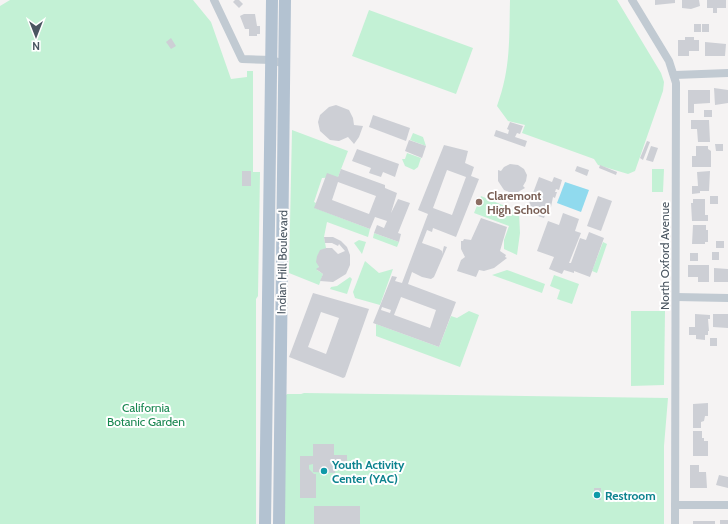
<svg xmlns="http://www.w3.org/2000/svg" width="728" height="524" viewBox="0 0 728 524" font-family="Cabin,sans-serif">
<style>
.green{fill:#c3f1d5}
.water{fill:#90daee}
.building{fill:#cdcfd5;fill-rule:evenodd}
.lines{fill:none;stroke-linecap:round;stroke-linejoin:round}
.minor{stroke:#c1cad2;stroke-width:8}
.primary{stroke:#b3c2d1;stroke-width:12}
.education-dot{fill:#8d6e63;stroke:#fff;stroke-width:1.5}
.culture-dot{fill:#0f9aa8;stroke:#fff;stroke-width:1.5}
.labels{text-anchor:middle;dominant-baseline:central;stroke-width:4;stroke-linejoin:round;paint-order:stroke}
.education-label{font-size:12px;font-weight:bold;fill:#785e54;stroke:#fff;text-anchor:start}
.street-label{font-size:12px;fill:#4a5661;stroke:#fff}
.park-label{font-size:12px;fill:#17864f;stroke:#fff}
.culture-label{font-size:12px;font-weight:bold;fill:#0d838f;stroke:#fff;text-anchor:start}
</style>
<rect width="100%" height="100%" fill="#f5f3f3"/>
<g class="green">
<path d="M10 0H193L211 22 231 79 247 77V71H253V172H260L258 296 256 299V524H0V6Z"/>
<path d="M510 0H617L661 73 664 82 663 91 635 171 628 174 598 165 594 159 522 133 525 125 508 121 497 106C511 68 509 39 510 0Z"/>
<path d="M369 10 473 48 456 94 352 56Z"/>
<path d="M292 130 348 151 338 177 322 178 314 202 316 203 315 208 370 229 368 237 327 222 324 237 326 248C317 252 315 258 319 267L317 270 323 274 319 285 289 273Z"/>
<path d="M413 133 423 137 426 146 410 140Z"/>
<path d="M407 153 421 158 418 167 414 170 405 166 402 159H405Z"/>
<path d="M652 169H664L663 192H652Z"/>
<path d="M481 196 519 212 520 233 517 255 504 249V240L509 226 474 213Z"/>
<path d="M374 233 399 242 397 247 373 238Z"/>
<path d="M359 240 366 242 362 254 354 243Z"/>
<path d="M603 242 607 244 597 273 592 271Z"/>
<path d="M365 261 379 273 393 269 380 305 355 298 353 292Z"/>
<path d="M507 270 545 284 542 293 492 275Z"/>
<path d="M554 275 579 284 572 304 557 299 560 290 550 286Z"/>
<path d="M350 277 352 279 347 294 330 289 331 287 337 286Z"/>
<path d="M469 311 479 315 460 367 376 336V324L439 347 451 316 457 318Z"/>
<path d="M631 311H665L664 385 631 386Z"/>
<path d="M304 393 668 398 664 446V524H285V396L287 394H301Z"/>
</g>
<path class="water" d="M565 182 589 190 581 212 557 203Z"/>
<g class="building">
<path d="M235 0H239L243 4 239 8 233 2Z"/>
<path d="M655 0H675V3L655 5Z"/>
<path d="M682 0H699L700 6 691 9 682 8Z"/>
<path d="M707 0H726V8H717V13H713V8H707Z"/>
<path d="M244 14H255L257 26H260V34H257V36H249V29H245L240 16Z"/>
<rect x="694" y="24" width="7" height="8"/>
<rect x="702" y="24" width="7" height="8"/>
<path d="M685 37H694V40H699V51H689V56H678V40H685Z"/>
<path d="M171 38 176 46 171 49 166 42Z"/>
<path d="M705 42 726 44 725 56H705Z"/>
<path d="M714 88 728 90V103L715 105Z"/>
<path d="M688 90H710V103L694 104V113H688Z"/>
<path d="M336 105 349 110 353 118 354 125 363 126 359 137 354 144 348 137 339 141 330 140 320 131 318 122 320 115 329 107Z"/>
<rect x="704" y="110" width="8" height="7"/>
<path d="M373 115 410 128 406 141 369 127Z"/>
<path d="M691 120H709L710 142H698L697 129H691Z"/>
<path d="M510 122 523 126 520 134 517 133 515 137 527 141 525 147 494 136 496 130 508 134 509 130 507 129Z"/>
<path d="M409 140 426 146 422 158 405 151Z"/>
<path d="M647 141 650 142 643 160 640 158Z"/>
<path d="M715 144H723V151H716Z"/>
<path d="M444 145 468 151 465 163 474 167 471 176 479 179 456 237 433 228 432 232 427 230 422 243 439 249 442 251V254L444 246 447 247 434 277 431 279 422 277 412 272 408 284 456 302 439 347 373 323 392 276 397 277 395 281 402 283 428 214 418 210ZM447 170 466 177 452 215 433 208ZM401 297 436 310 430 328 394 315ZM382 307 391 310 390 313 381 310Z"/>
<path d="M651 146 658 148 653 162 646 160Z"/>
<path d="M696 146H708V149L711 151V167H692V156H696Z"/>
<path d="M357 149 399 164 395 177 383 172 381 177 369 173 371 168 352 161Z"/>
<path d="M510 164 518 165 524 169 527 175 526 181 523 186 525 188 518 192H509L504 190 498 181V170L501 171 504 167Z"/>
<path d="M600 165 617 172 616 175 599 168Z"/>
<path d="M577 166 589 170 587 176 575 171Z"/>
<path d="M341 169 385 185V188L397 193 391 213 398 199 410 203 398 233 401 234 399 242 374 233 377 225 384 228 387 221 375 217 370 229 314 208 327 173 338 177ZM338 182 376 196 369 214 332 200Z"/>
<rect x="242" y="171" width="9" height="15"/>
<path d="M710 171 709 191H700V193L692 194V186H698L697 172Z"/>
<path d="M539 177 552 182 554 177 562 180 559 190 556 189 555 192H557L555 198 553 197 551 207 547 210 544 218 535 215V212L534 215 528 213 529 210 527 209Z"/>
<path d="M598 196 612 201 601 231 587 226Z"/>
<rect x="710" y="196" width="8" height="8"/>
<path d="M693 199H705V215H708V221H692L691 203H693Z"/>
<path d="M563 213 579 219 575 231 581 233 569 263H571L580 238 586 240 589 232 604 238 590 277 574 271V273L564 270 562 274 549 269 554 257 537 251 548 221 559 225Z"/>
<path d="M481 218 507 227 500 251 506 255 505 257 507 258 494 268 484 271 479 270 476 277 457 271 461 260 465 257 461 249V241H463L464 239 471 240Z"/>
<path d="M693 225H706V230H708V242H705V244H692Z"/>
<path d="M324 237H333L341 241 347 247 350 255V265L346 274 333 282 320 281 323 274 316 269 319 267 316 262 317 256 320 250 326 248H332L338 254 345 251 339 244 338 246 332 243H325Z"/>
<rect x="716" y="241" width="8" height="7"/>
<rect x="712" y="252" width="7" height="8"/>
<rect x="690" y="253" width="8" height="8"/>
<path d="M688 265H709V282H698V277H688Z"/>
<path d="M714 268 728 269V282H714Z"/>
<path d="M313 293 369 309 345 377 343 378 289 357ZM321 312 339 318 326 354 308 347Z"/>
<path d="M695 314 710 315V319H708L709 331H708V335H705V340L696 339V335H689V327H695Z"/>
<path d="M713 314H728V328L713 327Z"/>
<rect x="710" y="338" width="7" height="8"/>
<path d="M708 403V416H705L704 421 701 422V428H693V404Z"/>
<path d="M693 431H702V438H704V441H708V456H693Z"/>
<path d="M313 444H334V455H347V465H335V473L313 472V464L309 465V469L314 474H316V498H300V456H313Z"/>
<path d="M690 465H699V472H706L707 488H690Z"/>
<path d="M719 475 728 477V488L716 485Z"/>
<path d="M594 488H601V500H595Z"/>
<rect x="314" y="506" width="46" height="18"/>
<rect x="720" y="520" width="8" height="4"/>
<rect x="693" y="521" width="22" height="3"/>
</g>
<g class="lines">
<g class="minor">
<path d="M214 0 242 59 272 60 284 64"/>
<path d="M632 0 669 61 676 83 675 524"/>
<path d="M675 75 728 73"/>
<path d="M676 297 728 298"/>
<path d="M675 505H728"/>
</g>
<g class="primary">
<path d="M265 524 272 0"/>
<path d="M279 524C280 349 284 175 285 0"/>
</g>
</g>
<circle class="education-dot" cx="479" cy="202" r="4"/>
<g class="culture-dot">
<circle cx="324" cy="471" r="4"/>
<circle cx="597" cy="495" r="4"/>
</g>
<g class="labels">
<g class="education-label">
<text x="487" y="195">Claremont<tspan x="487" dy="14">High School</tspan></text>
</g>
<g class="street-label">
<text transform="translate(664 256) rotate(-90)">North Oxford Avenue</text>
<text transform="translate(282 262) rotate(-89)">Indian Hill Boulevard</text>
</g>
<g class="park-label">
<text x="146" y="407">California<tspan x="146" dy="14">Botanic Garden</tspan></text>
</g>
<g class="culture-label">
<text x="332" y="464">Youth Activity<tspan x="332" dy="14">Center (YAC)</tspan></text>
<text x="605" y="495">Restroom</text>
</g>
</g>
<g transform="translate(36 36) rotate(180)" stroke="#ffffff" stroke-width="3" paint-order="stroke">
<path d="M0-3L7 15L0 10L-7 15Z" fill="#4a5661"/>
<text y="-6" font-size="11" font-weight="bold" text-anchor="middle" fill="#4a5661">N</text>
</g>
</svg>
